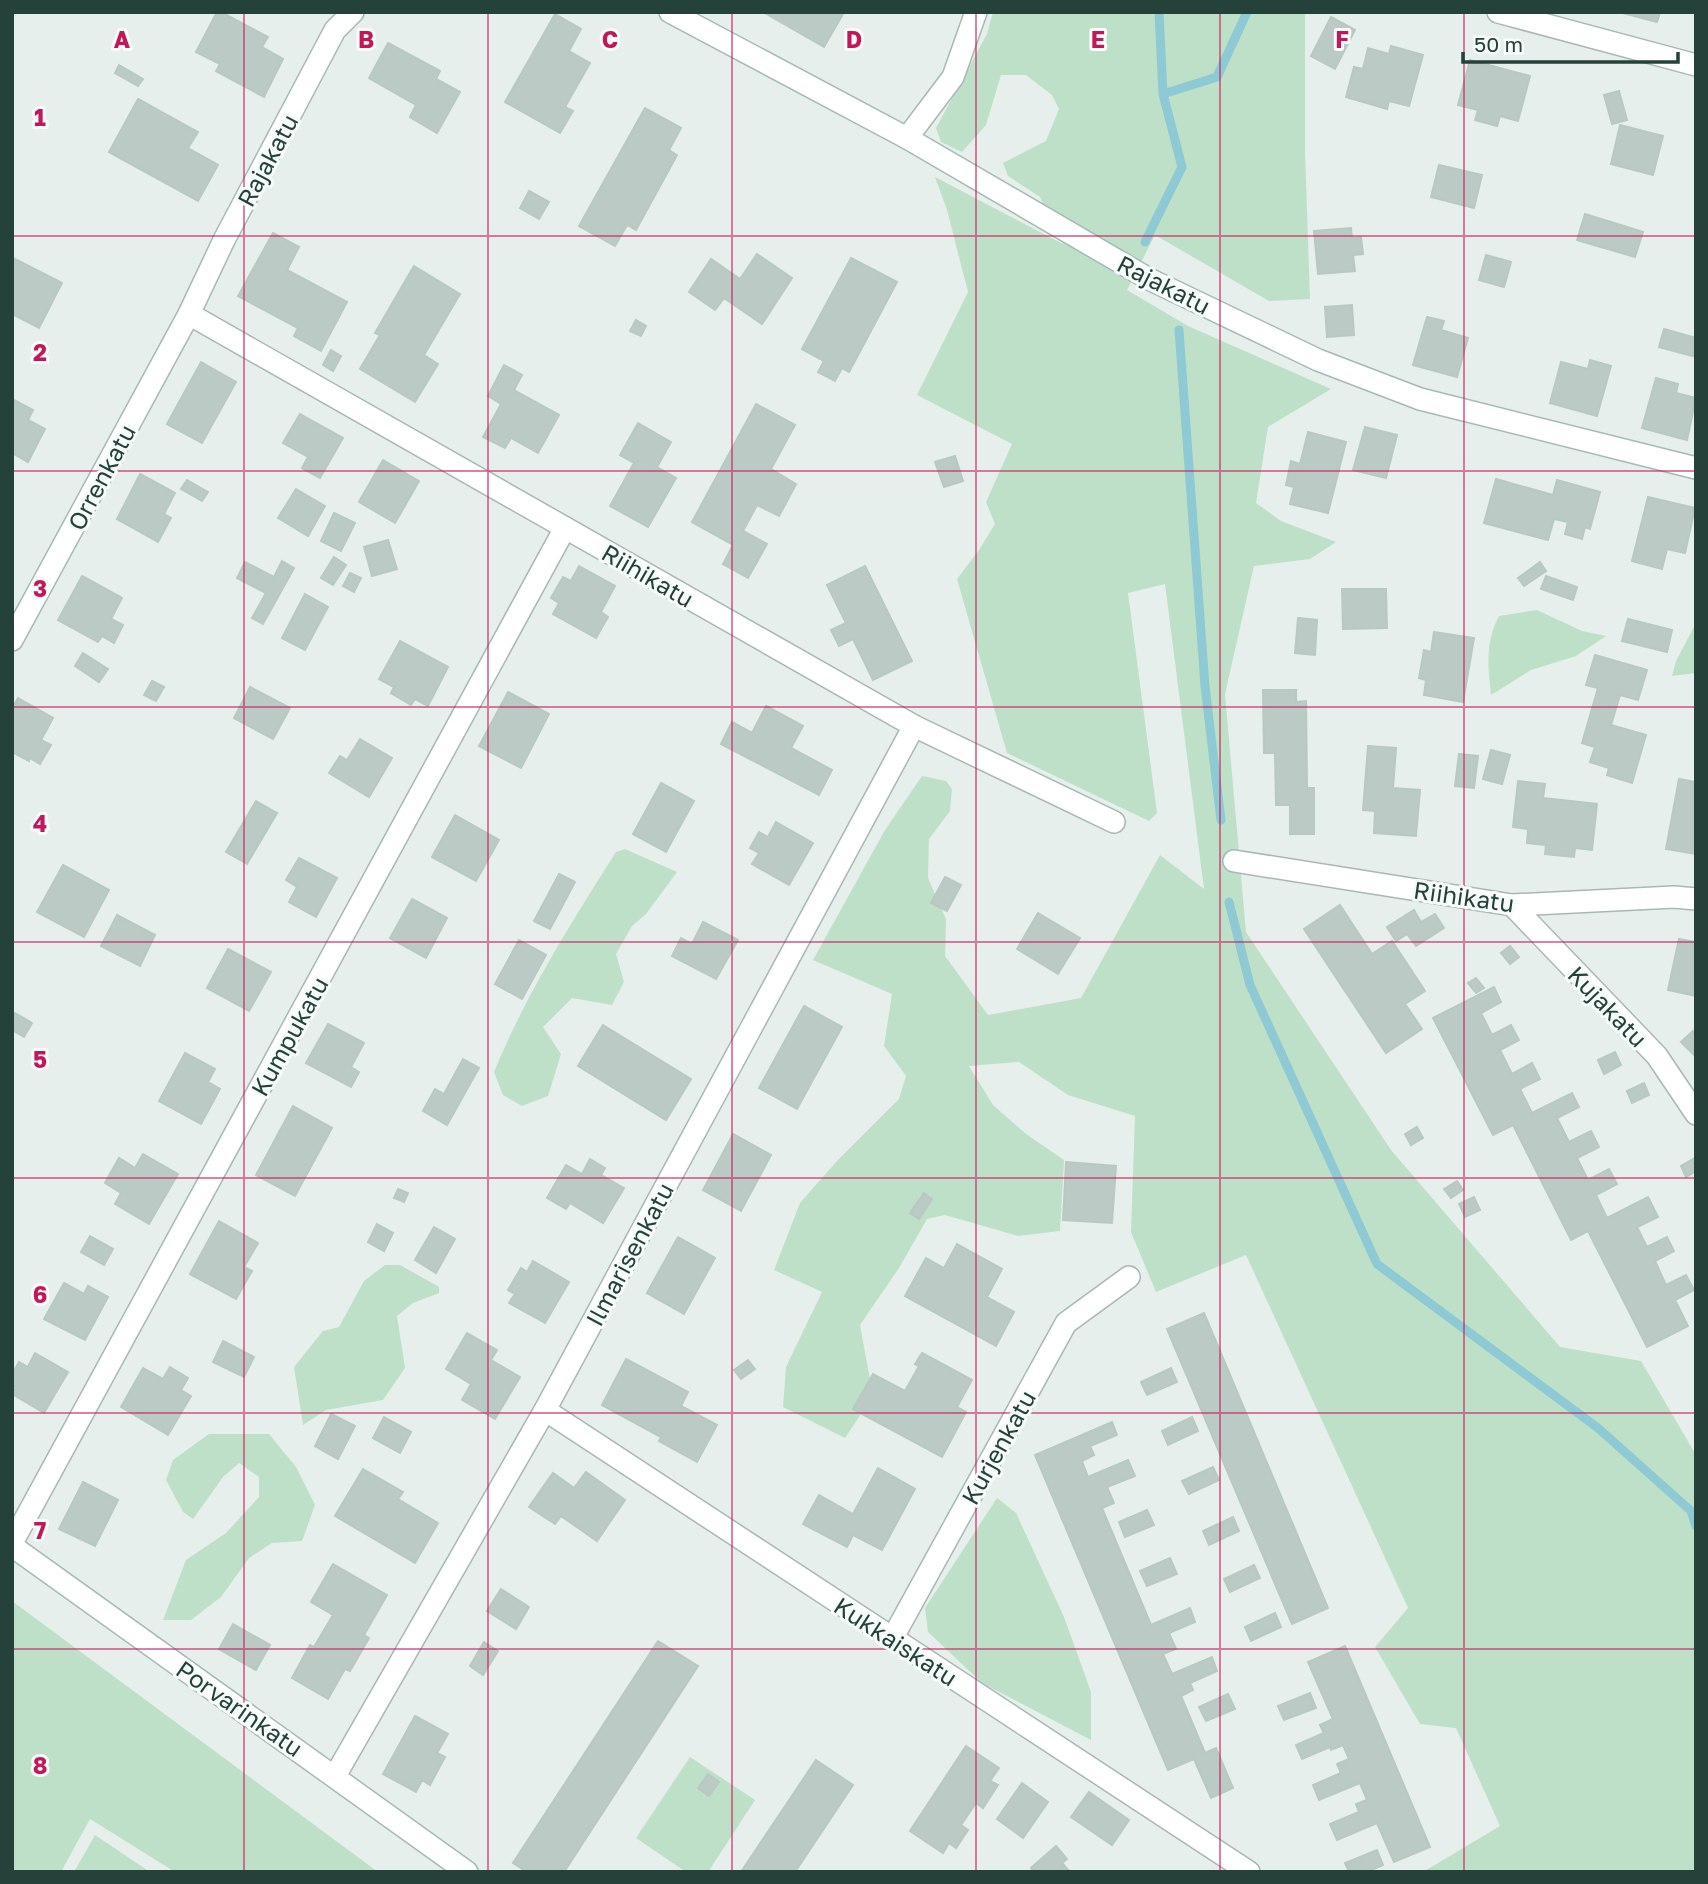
<svg xmlns="http://www.w3.org/2000/svg" width="1708" height="1884" viewBox="0 0 1708 1884" font-family="'Golos Text',sans-serif">
<style>
.green{fill:#bfe0c8}
.lines{fill:none;stroke-linecap:round;stroke-linejoin:round}
.stream{stroke:#8ec9d4;stroke-width:9}
.building{fill:#bbcac4;stroke:#b8c9c2;stroke-width:2}
.street-casing{stroke:#a8b8b2;stroke-width:24}
.secondary-casing{stroke:#a4bbb3;stroke-width:24}
.street{stroke:#fff;stroke-width:21}
.secondary{stroke:#fff;stroke-width:21}
.grid{fill:none;stroke:#c2185b;stroke-width:2;stroke-opacity:0.55}
.labels{text-anchor:middle;dominant-baseline:central;stroke-width:6;stroke-linejoin:round;paint-order:stroke}
.street-label{font-size:24px;fill:#24423a;stroke:#f7fbf9}
.grid-label{font-size:23px;text-anchor:middle;font-weight:bold;fill:#c2185b;stroke:#f7fbf9;stroke-width:6;stroke-linejoin:round;paint-order:stroke}
</style>
<rect width="100%" height="100%" fill="#e6efeb"/>
<g class="green">
<path d="M993 12H1305V152L1310 299 1269 301 1155 235 1127 290 1188 326 1331 389 1268 427 1256 503 1281 521 1336 542 1310 559 1254 566 1225 694 1246 932 1391 1150 1560 1347 1641 1361 1696 1455V1872H1423L1500 1826 1456 1728 1420 1724 1375 1647 1408 1608 1246 1255 1156 1292 1131 1232 1135 1116 1068 1095 1019 1062 969 1066 993 1105 1026 1134 1064 1160 1060 1231 1018 1236 945 1215 927 1219 899 1268 860 1325 873 1396 845 1438 783 1407 786 1367 822 1292 774 1270 800 1203 837 1161 899 1099 906 1076 884 1046 892 994 813 960 885 830 922 776 946 781 952 789 950 811 929 839 928 878 946 919 945 956 988 1015 1081 998 1160 855 1204 889 1165 584 1128 593 1157 813 1149 821 1007 753 957 579 979 550 995 524 986 502 1012 444 917 395 968 292 947 210 935 177 1063 244 1040 197 1008 176 1003 163 1046 141 1059 109 1052 95 1026 75H1001L986 125 962 152 941 142 936 128 987 34Z"/>
<path d="M1537 610 1582 631 1606 636 1576 656 1531 670 1491 695C1488 667 1485 642 1499 616Z"/>
<path d="M1696 623V673L1672 676 1676 661Z"/>
<path d="M625 849 677 872 646 914 632 926 616 954 624 982 612 1005 572 998 543 1027 561 1054 548 1096 522 1106 503 1095 494 1072C526 994 571 923 616 852Z"/>
<path d="M385 1265H400L439 1287V1293L413 1303 397 1316 405 1368 383 1400 326 1410 303 1425 294 1367 323 1331 339 1327 364 1281Z"/>
<path d="M209 1434H269L296 1467 315 1505 302 1541 272 1543 249 1558 221 1597 191 1620H163L186 1560 226 1533 259 1497V1477L239 1463 223 1477 193 1519 183 1512 166 1480 173 1460Z"/>
<path d="M997 1498 1016 1513 1064 1617 1091 1692V1740L982 1683 928 1632 925 1608Z"/>
<path d="M12 1601 378 1872H175L90 1819 61 1872H12Z"/>
<path d="M690 1757 755 1800 708 1872H686L636 1838Z"/>
<path d="M95 1835 150 1872H74Z"/>
</g>
<g class="lines">
<g class="stream">
<path d="M1163 94 1217 77 1247 12"/>
<path d="M1145 242 1182 167 1163 94 1159 12"/>
<path d="M1179 330 1205 686 1221 820"/>
<path d="M1229 902 1250 985 1377 1264 1598 1428 1691 1511 1696 1526"/>
</g>
</g>
<g class="building">
<path d="M217 12H221L268 37 262 47 283 59 264 97 216 71 220 64 196 52Z"/>
<path d="M763 12H841L843 14 824 47Z"/>
<path d="M1619 12H1660L1657 22Z"/>
<path d="M555 14 581 29 569 51 590 63 565 107 573 111 560 133 505 102Z"/>
<path d="M1331 17 1355 30 1335 69 1311 56Z"/>
<path d="M388 43 440 71 436 79 460 92 437 133 410 117 416 105 369 78Z"/>
<path d="M1391 46 1423 55 1409 106 1389 101 1387 109 1346 97 1354 67 1363 69 1368 48 1389 54Z"/>
<path d="M1470 60 1530 76 1518 121 1500 116 1497 126 1475 120 1478 110 1458 105Z"/>
<path d="M119 65 143 79 138 86 115 73Z"/>
<path d="M1619 91 1627 120 1612 124 1604 95Z"/>
<path d="M138 99 198 132 188 148 218 165 198 201 109 152Z"/>
<path d="M645 108 681 128 669 150 677 155 636 230 627 225 615 246 579 226Z"/>
<path d="M1620 125 1663 136 1653 175 1611 164Z"/>
<path d="M1439 165 1482 175 1474 208 1431 197Z"/>
<path d="M529 191 549 202 539 219 520 208Z"/>
<path d="M1585 214 1643 232 1635 257 1577 240Z"/>
<path d="M1351 228 1352 238 1361 237 1363 254 1353 255 1355 271 1318 274 1314 231Z"/>
<path d="M273 233 299 247 287 270 347 302 321 351 294 336 298 328 238 296Z"/>
<path d="M757 254 792 278 762 324 724 298 715 310 689 292 711 259 740 279Z"/>
<path d="M1486 255 1511 262 1504 287 1479 280Z"/>
<path d="M13 258 62 283 39 328 12 314Z"/>
<path d="M851 258 897 282 849 372 842 368 835 381 818 372 824 361 802 349Z"/>
<path d="M414 266 460 294 424 355 438 364 415 402 360 369 380 335 375 333Z"/>
<path d="M1352 305 1354 335 1327 337 1325 307Z"/>
<path d="M1427 317 1444 321 1441 330 1468 338 1457 377 1413 365Z"/>
<path d="M636 320 646 326 641 336 630 331Z"/>
<path d="M1664 329 1696 338V357L1659 347Z"/>
<path d="M331 350 341 356 333 371 323 365Z"/>
<path d="M1590 360 1611 366 1597 416 1550 403 1561 362 1588 369Z"/>
<path d="M201 362 236 382 202 443 167 424Z"/>
<path d="M504 365 522 375 514 390 559 415 538 453 511 438 505 448 483 437 501 404 488 396Z"/>
<path d="M1656 378 1678 384 1676 393 1696 398 1687 440 1642 428Z"/>
<path d="M12 399 33 410 28 420 45 429 28 462 12 453Z"/>
<path d="M756 404 795 425 771 469 796 484 779 516 757 505 743 531 767 544 748 578 723 564 733 545 692 522Z"/>
<path d="M300 414 343 438 320 478 302 468 308 457 283 443Z"/>
<path d="M638 423 671 442 657 467 676 478 648 527 610 506 634 463 620 455Z"/>
<path d="M1365 427 1397 435 1386 478 1353 470Z"/>
<path d="M1308 432 1346 442 1328 513 1290 504 1294 487 1286 485 1291 461 1300 464Z"/>
<path d="M955 456 963 481 944 487 935 462Z"/>
<path d="M383 460 419 481 395 523 359 502Z"/>
<path d="M140 474 175 493 164 514 171 518 158 542 117 519Z"/>
<path d="M1496 479 1553 495 1557 480 1600 492 1590 529 1585 527 1582 539 1565 534 1568 522 1554 519 1548 540 1484 523Z"/>
<path d="M187 480 208 492 202 501 181 489Z"/>
<path d="M296 489 325 506 308 536 278 518Z"/>
<path d="M1648 497 1695 508 1685 553 1667 549 1662 569 1632 561Z"/>
<path d="M334 513 355 523 341 551 321 541Z"/>
<path d="M388 540 397 569 372 576 364 547Z"/>
<path d="M334 557 346 565 333 585 321 578Z"/>
<path d="M282 561 294 568 263 624 252 618 266 593 237 578 245 562 274 577Z"/>
<path d="M1540 562 1546 571 1524 586 1518 578Z"/>
<path d="M579 566 615 586 601 612 608 617 596 638 553 614 559 603 551 598 563 577 571 581Z"/>
<path d="M865 566 912 661 873 680 853 639 839 646 831 630 846 623 827 585Z"/>
<path d="M350 573 361 578 354 592 343 586Z"/>
<path d="M82 576 122 598 111 619 123 625 114 643 102 636 98 642 58 620Z"/>
<path d="M1546 576 1577 587 1573 600 1541 589Z"/>
<path d="M1342 589H1386L1387 628 1343 629Z"/>
<path d="M305 594 328 607 305 650 282 638Z"/>
<path d="M1298 618 1317 620 1315 655 1295 653Z"/>
<path d="M1628 619 1672 630 1667 652 1622 641Z"/>
<path d="M1434 632 1474 638 1463 702 1424 695 1426 680 1419 678 1424 650 1431 652Z"/>
<path d="M400 641 448 667 428 706 415 699 411 705 391 693 394 687 379 679Z"/>
<path d="M83 653 108 669 99 682 75 666Z"/>
<path d="M1595 655 1647 670 1638 700 1620 695 1611 725 1646 735 1632 783 1607 775 1609 768 1590 762 1595 747 1582 743 1598 688 1586 685Z"/>
<path d="M152 681 164 687 156 701 144 695Z"/>
<path d="M250 687 290 708 273 739 234 718Z"/>
<path d="M1263 690H1296V702L1306 701 1307 788H1314V834H1290V805H1276L1275 753H1264Z"/>
<path d="M508 692 549 714 521 768 479 746Z"/>
<path d="M18 698 53 718 41 740 51 745 40 764 30 758 29 761 12 752V708Z"/>
<path d="M766 706 803 726 791 748 832 770 819 795 721 744 732 722 752 733Z"/>
<path d="M360 739 392 758 369 797 329 773 340 756 347 760Z"/>
<path d="M1368 746 1396 748 1393 788 1420 790 1416 836 1374 833 1375 811 1363 810Z"/>
<path d="M1491 750 1510 755 1502 784 1483 779Z"/>
<path d="M1459 754 1478 756 1474 788 1455 786Z"/>
<path d="M1679 779 1696 782V854L1666 849Z"/>
<path d="M1518 781 1545 784 1543 798 1597 804 1592 850 1575 848 1574 857 1545 854 1546 845 1527 843 1528 829 1513 827Z"/>
<path d="M661 783 694 801 666 852 633 834Z"/>
<path d="M256 801 277 813 247 864 226 852Z"/>
<path d="M455 815 499 840 476 881 432 857Z"/>
<path d="M776 822 813 843 789 885 752 864 759 853 750 848 759 832 768 837Z"/>
<path d="M299 858 337 878 316 917 289 902 297 887 286 880Z"/>
<path d="M63 865 109 890 84 937 37 912Z"/>
<path d="M559 874 575 882 550 929 534 921Z"/>
<path d="M945 877 961 885 947 911 931 903Z"/>
<path d="M412 899 447 918 426 958 390 938Z"/>
<path d="M1340 905 1372 954 1392 941 1425 991 1405 1004 1422 1029 1386 1053 1304 929Z"/>
<path d="M1414 910 1421 922 1435 914 1444 928 1416 946 1407 934 1396 941 1387 927Z"/>
<path d="M1038 913 1080 938 1058 974 1017 949Z"/>
<path d="M117 915 155 935 140 966 101 946Z"/>
<path d="M703 922 738 940 716 979 672 956 681 938 692 944Z"/>
<path d="M1679 939 1696 942V996L1668 990Z"/>
<path d="M519 940 546 955 522 999 495 984Z"/>
<path d="M1510 946 1519 957 1510 964 1501 953Z"/>
<path d="M228 949 271 972 249 1011 207 988Z"/>
<path d="M1476 978 1484 988 1476 993 1468 983Z"/>
<path d="M1494 987 1501 1002 1481 1013 1492 1035 1511 1025 1519 1040 1500 1050 1512 1074 1532 1063 1540 1079 1520 1089 1532 1113 1572 1093 1579 1107 1557 1118 1569 1142 1591 1131 1599 1147 1577 1158 1588 1180 1609 1169 1617 1184 1596 1195 1607 1218 1648 1197 1658 1217 1637 1227 1647 1247 1667 1237 1674 1251 1655 1261 1666 1285 1686 1275 1694 1290 1675 1300 1688 1326 1647 1347 1588 1231 1571 1240 1513 1125 1493 1135 1433 1018Z"/>
<path d="M804 1006 842 1027 797 1109 759 1088Z"/>
<path d="M15 1013 32 1023 24 1037 12 1030V1017Z"/>
<path d="M328 1024 364 1043 351 1067 359 1072 351 1087 306 1063Z"/>
<path d="M603 1025 691 1079 666 1120 578 1066Z"/>
<path d="M1693 1031 1696 1034 1695 1056 1681 1042Z"/>
<path d="M1615 1052 1621 1065 1604 1074 1598 1060Z"/>
<path d="M185 1053 215 1069 208 1082 220 1089 201 1124 159 1101Z"/>
<path d="M463 1059 479 1068 447 1125 423 1111 435 1089 444 1094Z"/>
<path d="M1644 1083 1649 1095 1632 1103 1627 1091Z"/>
<path d="M293 1106 332 1128 295 1196 256 1175Z"/>
<path d="M1417 1127 1423 1138 1411 1145 1405 1134Z"/>
<path d="M733 1134 771 1155 741 1211 703 1190Z"/>
<path d="M143 1154 178 1174 149 1224 115 1204 121 1193 105 1183 119 1158 135 1168Z"/>
<path d="M1695 1158 1696 1171 1686 1177 1681 1166Z"/>
<path d="M590 1159 605 1168 601 1175 624 1188 603 1223 570 1203 566 1209 547 1198 566 1165 582 1174Z"/>
<path d="M1066 1162 1116 1166 1112 1223 1063 1220Z"/>
<path d="M1457 1181 1463 1190 1451 1198 1444 1189Z"/>
<path d="M398 1189 408 1193 404 1202 394 1198Z"/>
<path d="M924 1193 932 1199 919 1219 910 1213Z"/>
<path d="M1474 1197 1480 1210 1465 1217 1459 1204Z"/>
<path d="M219 1221 258 1243 244 1267 252 1271 236 1299 190 1274Z"/>
<path d="M377 1224 393 1233 384 1251 368 1242Z"/>
<path d="M434 1227 455 1239 436 1273 415 1260Z"/>
<path d="M90 1236 113 1249 104 1265 81 1252Z"/>
<path d="M678 1237 715 1258 684 1314 647 1293Z"/>
<path d="M957 1244 1002 1269 987 1297 1014 1312 996 1346 905 1296 926 1258 944 1268Z"/>
<path d="M533 1261 569 1282 545 1323 509 1303 515 1294 508 1290 521 1268 527 1272Z"/>
<path d="M64 1283 84 1294 88 1286 108 1297 85 1340 44 1319Z"/>
<path d="M1204 1313 1328 1608 1292 1624 1167 1329Z"/>
<path d="M467 1333 497 1350 491 1360 520 1377 495 1419 462 1400 471 1384 446 1369Z"/>
<path d="M223 1341 254 1357 244 1377 213 1362Z"/>
<path d="M35 1353 68 1372 44 1413 12 1394 16 1387 12 1385V1374L19 1362 28 1367Z"/>
<path d="M922 1353 972 1380 957 1407 966 1412 942 1457 853 1409 873 1374 905 1391 919 1366 915 1364Z"/>
<path d="M626 1359 688 1392 681 1406 717 1425 697 1462 659 1441 661 1437 602 1405Z"/>
<path d="M748 1360 755 1369 741 1379 734 1370Z"/>
<path d="M170 1367 188 1378 181 1390 191 1396 168 1435 121 1407 143 1368 163 1379Z"/>
<path d="M1171 1368 1177 1382 1147 1395 1141 1382Z"/>
<path d="M331 1414 355 1426 338 1459 315 1446Z"/>
<path d="M384 1417 411 1432 400 1453 373 1438Z"/>
<path d="M1192 1417 1198 1431 1168 1445 1162 1431Z"/>
<path d="M1112 1422 1117 1435 1090 1446 1094 1455 1082 1461 1088 1477 1128 1460 1135 1476 1107 1487 1114 1503 1102 1508 1151 1625 1190 1608 1195 1622 1169 1633 1176 1649 1163 1654 1172 1674 1212 1657 1217 1671 1190 1683 1193 1690 1181 1696 1205 1753 1216 1748 1233 1788 1211 1798 1194 1759 1168 1770 1035 1455Z"/>
<path d="M1213 1467 1219 1480 1189 1494 1182 1481Z"/>
<path d="M878 1468 915 1489 882 1550 853 1535 847 1547 803 1524 819 1495 853 1514Z"/>
<path d="M363 1469 403 1492 398 1499 438 1523 415 1563 335 1516Z"/>
<path d="M586 1472 625 1500 597 1541 561 1516 555 1524 529 1507 553 1473 574 1488Z"/>
<path d="M83 1482 118 1500 95 1546 59 1529Z"/>
<path d="M1147 1510 1154 1525 1125 1537 1119 1522Z"/>
<path d="M1233 1517 1239 1531 1209 1545 1203 1531Z"/>
<path d="M1170 1558 1177 1574 1147 1586 1140 1571Z"/>
<path d="M333 1564 387 1595 364 1635 369 1638 350 1671 345 1669 328 1699 292 1678 310 1645 314 1647 333 1615 311 1602Z"/>
<path d="M1254 1565 1260 1578 1230 1592 1224 1579Z"/>
<path d="M501 1589 529 1607 516 1629 487 1611Z"/>
<path d="M1275 1613 1281 1627 1251 1641 1245 1627Z"/>
<path d="M233 1624 270 1645 256 1670 219 1649Z"/>
<path d="M658 1641 698 1666 564 1872H527L513 1863Z"/>
<path d="M484 1642 498 1651 483 1675 470 1666Z"/>
<path d="M1345 1646 1430 1847 1394 1862 1377 1823 1337 1840 1330 1824 1359 1812 1356 1804 1367 1800 1360 1783 1319 1800 1313 1785 1341 1773 1337 1764 1349 1759 1343 1745 1331 1750 1330 1747 1302 1759 1296 1745 1324 1733 1320 1725 1333 1719 1308 1662Z"/>
<path d="M1310 1693 1316 1708 1284 1720 1278 1706Z"/>
<path d="M1228 1694 1235 1709 1206 1721 1199 1707Z"/>
<path d="M415 1716 448 1734 437 1753 445 1757 430 1785 422 1780 416 1792 383 1774Z"/>
<path d="M966 1746 999 1768 990 1781 998 1785 983 1808 976 1803 961 1825 968 1830 956 1848 949 1843 943 1853 910 1831Z"/>
<path d="M816 1760 853 1785 795 1872H741Z"/>
<path d="M708 1774 719 1782 709 1796 698 1788Z"/>
<path d="M1022 1783 1048 1802 1023 1838 997 1819Z"/>
<path d="M1089 1792 1129 1820 1112 1845 1071 1817Z"/>
<path d="M1056 1846 1067 1859 1062 1863 1070 1872H1034L1031 1868Z"/>
<path d="M1377 1850 1383 1865 1367 1872H1349L1345 1863Z"/>
</g>
<g class="lines">
<defs>
<g id="street">
<path d="M1498 12 1696 65"/>
<path d="M907 138 953 77 976 12"/>
<path d="M189 314 914 726 1114 822"/>
<path d="M1234 861 1512 905 1674 897 1696 899"/>
<path d="M1512 905 1657 1056 1696 1114"/>
<path d="M545 1410 1249 1872"/>
<path d="M12 1543 565 528"/>
<path d="M892 1639 1066 1323 1129 1277"/>
<path d="M335 1776 545 1410 914 726"/>
</g>
<g id="secondary">
<path d="M670 12 907 138 1149 279 1318 360 1420 399 1696 468"/>
<path d="M12 640 189 314 224 240 335 30 353 12"/>
<path d="M12 1546 467 1872"/>
</g>
</defs>
<use href="#street" class="street-casing"/>
<use href="#secondary" class="secondary-casing"/>
<use href="#street" class="street"/>
<use href="#secondary" class="secondary"/>
</g>
<path class="grid" d="M244 12V1872M488 12V1872M732 12V1872M976 12V1872M1220 12V1872M1464 12V1872M12 236H1696M12 471H1696M12 707H1696M12 942H1696M12 1178H1696M12 1413H1696M12 1649H1696"/>
<g class="labels">
<g class="street-label">
<text transform="translate(267 160) rotate(-62)">Rajakatu</text>
<text transform="translate(1164 284) rotate(27)">Rajakatu</text>
<text transform="translate(101 477) rotate(-62)">Orrenkatu</text>
<text transform="translate(648 575) rotate(30)">Riihikatu</text>
<text transform="translate(1464 896) rotate(8)">Riihikatu</text>
<text transform="translate(1608 1006) rotate(46)">Kujakatu</text>
<text transform="translate(289 1036) rotate(-61)">Kumpukatu</text>
<text transform="translate(629 1254) rotate(-62)">Ilmarisenkatu</text>
<text transform="translate(998 1447) rotate(-61)">Kurjenkatu</text>
<text transform="translate(896 1641) rotate(33)">Kukkaiskatu</text>
<text transform="translate(240 1708) rotate(35)">Porvarinkatu</text>
</g>
</g>
<g class="grid-label">
<text x="122" y="48">A</text>
<text x="366" y="48">B</text>
<text x="610" y="48">C</text>
<text x="854" y="48">D</text>
<text x="1098" y="48">E</text>
<text x="1342" y="48">F</text>
<text x="40" y="126">1</text>
<text x="40" y="361">2</text>
<text x="40" y="597">3</text>
<text x="40" y="832">4</text>
<text x="40" y="1068">5</text>
<text x="40" y="1303">6</text>
<text x="40" y="1539">7</text>
<text x="40" y="1774">8</text>
</g>
<rect width="1708" height="1884" fill="none" stroke="#24423a" stroke-width="28"/>
<path d="M1463 52v10h215v-10" fill="none" stroke="#24423a" stroke-width="3.5"/>
<text x="1474" y="52" font-size="21" fill="#24423a" stroke="#f7fbf9" stroke-width="5" paint-order="stroke">50 m</text>
</svg>
